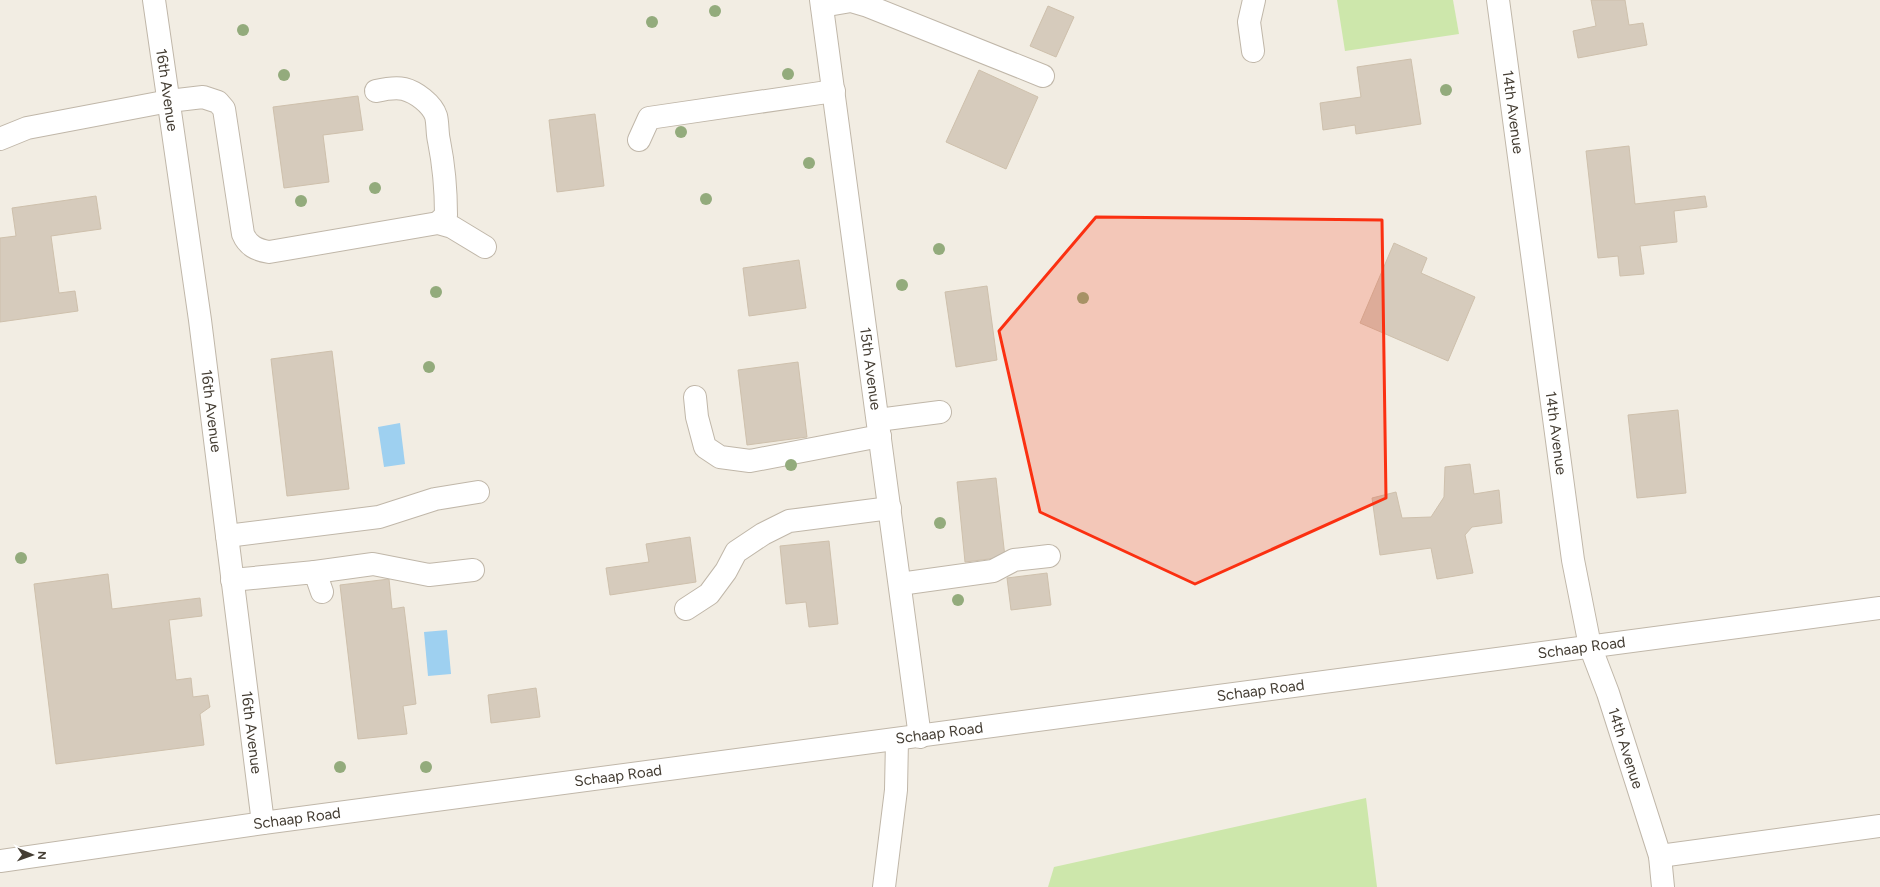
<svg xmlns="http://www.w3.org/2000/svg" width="1880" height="887" viewBox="0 0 1880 887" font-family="Figtree,sans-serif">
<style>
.green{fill:#cde7ab}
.water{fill:#9ed0f0}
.building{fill:#d6cbbc;stroke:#cec0ac}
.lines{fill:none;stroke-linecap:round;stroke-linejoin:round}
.minor-casing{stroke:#c0b7a9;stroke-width:24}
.minor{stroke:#fff;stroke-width:22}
.tree{fill:#93ab7c}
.marked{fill:#fb3011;fill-opacity:0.2;stroke:#fb3011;stroke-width:3;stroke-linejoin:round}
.labels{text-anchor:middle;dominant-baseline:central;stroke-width:3;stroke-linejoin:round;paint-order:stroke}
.street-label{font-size:15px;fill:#443d33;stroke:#fff}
</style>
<rect width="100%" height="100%" fill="#f2ede3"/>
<g class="green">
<path d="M1337 0H1453L1459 34 1345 51Z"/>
<path d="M1366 798 1377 887H1048L1054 867Z"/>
</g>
<g class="water">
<path d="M400 423 405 464 384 467 378 427Z"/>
<path d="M447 630 451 674 428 676 424 632Z"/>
</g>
<g class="building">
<path d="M1591 0H1625L1629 25 1643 23 1647 45 1578 58 1573 31 1596 26Z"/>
<path d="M1048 6 1074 17 1056 57 1030 46Z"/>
<path d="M1411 59 1421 124 1356 134 1355 125 1323 130 1320 103 1361 97 1357 67Z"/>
<path d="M979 70 1038 97 1006 169 946 142Z"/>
<path d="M358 96 363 130 323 135 329 182 284 188 273 107Z"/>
<path d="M595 114 604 186 557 192 549 120Z"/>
<path d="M1629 146 1635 204 1705 196 1707 207 1674 211 1677 242 1640 246 1644 274 1620 276 1618 256 1598 258 1586 151Z"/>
<path d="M96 196 101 229 51 236 59 293 75 291 78 311 0 322V238L16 236 12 208Z"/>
<path d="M1394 243 1427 258 1421 273 1475 297 1448 361 1360 323Z"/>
<path d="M799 260 806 308 749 316 743 268Z"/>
<path d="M987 286 997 360 956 367 945 292Z"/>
<path d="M332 351 349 489 287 496 271 359Z"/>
<path d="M798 362 807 437 747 445 738 370Z"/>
<path d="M1678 410 1686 493 1637 498 1628 415Z"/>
<path d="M1470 464 1474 494 1499 490 1502 523 1472 527 1465 535 1473 573 1437 579 1431 548 1380 555 1372 498 1396 492 1402 518 1431 517 1444 497 1445 467Z"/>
<path d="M996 478 1005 557 965 562 957 482Z"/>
<path d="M690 537 696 582 610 595 606 568 649 562 646 544Z"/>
<path d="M829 541 838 624 809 627 806 602 786 604 780 546Z"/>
<path d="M1047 573 1051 605 1011 610 1007 578Z"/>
<path d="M108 574 112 609 200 598 202 616 169 620 176 680 191 678 193 697 208 695 210 707 200 714 204 745 56 764 34 584Z"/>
<path d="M389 579 392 609 404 607 416 704 403 706 407 734 358 739 340 585Z"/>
<path d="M536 688 540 717 491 723 488 695Z"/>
</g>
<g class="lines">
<defs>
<g id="minor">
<path id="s1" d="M154 0 200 320 263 823"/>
<path id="s2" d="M821 0 920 737"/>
<path id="s3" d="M1498 0 1573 560 1590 646 1608 693 1660 856 1663 887"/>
<path d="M822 6 851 1 868 6 1043 76"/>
<path d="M1253 51 1249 22 1254 0"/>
<path d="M376 91C385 89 395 87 404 89 416 92 432 104 436 116 438 124 437 133 439 141 444 166 446 189 446 215L438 223"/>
<path d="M0 139 27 128 169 101 203 97 218 102 224 109 243 234C248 246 257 250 269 252L438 223 452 227 485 247"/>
<path d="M639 140 649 118 834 91"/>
<path d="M695 397 697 417 705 447 720 457 750 461 880 436"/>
<path d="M878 420 940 412"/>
<path d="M227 536 379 517 435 499 478 492"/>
<path d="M315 572 373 564 429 575 473 570"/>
<path d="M232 580 315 572 322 592"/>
<path d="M900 584 993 571 1014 560 1049 556"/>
<path d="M686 609 709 594 726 571 736 552 763 534 789 521 890 508"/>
<path d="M1660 856 1880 826"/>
<path id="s4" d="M0 861 263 823 1880 608"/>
<path d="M884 887 896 790 897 740"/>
</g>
</defs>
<use href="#minor" class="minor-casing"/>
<use href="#minor" class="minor"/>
</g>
<g class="tree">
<circle cx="715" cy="11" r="6"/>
<circle cx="652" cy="22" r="6"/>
<circle cx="243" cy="30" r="6"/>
<circle cx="788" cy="74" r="6"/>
<circle cx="284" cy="75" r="6"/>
<circle cx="1446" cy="90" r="6"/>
<circle cx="681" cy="132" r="6"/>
<circle cx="809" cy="163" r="6"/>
<circle cx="375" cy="188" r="6"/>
<circle cx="706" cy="199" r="6"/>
<circle cx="301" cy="201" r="6"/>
<circle cx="939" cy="249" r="6"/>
<circle cx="902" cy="285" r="6"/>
<circle cx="436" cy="292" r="6"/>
<circle cx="1083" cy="298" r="6"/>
<circle cx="429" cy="367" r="6"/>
<circle cx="791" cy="465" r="6"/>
<circle cx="940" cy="523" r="6"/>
<circle cx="21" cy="558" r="6"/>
<circle cx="958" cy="600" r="6"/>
<circle cx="340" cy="767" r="6"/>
<circle cx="426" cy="767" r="6"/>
</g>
<path class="marked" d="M1096 217 1382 220 1386 498 1195 584 1040 512 999 331Z"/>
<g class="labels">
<g class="street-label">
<text stroke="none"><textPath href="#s1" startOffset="91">16th Avenue</textPath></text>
<text stroke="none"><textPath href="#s3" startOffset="113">14th Avenue</textPath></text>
<text stroke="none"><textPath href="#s2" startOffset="372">15th Avenue</textPath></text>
<text stroke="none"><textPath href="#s1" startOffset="415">16th Avenue</textPath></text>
<text stroke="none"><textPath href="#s3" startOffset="437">14th Avenue</textPath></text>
<text stroke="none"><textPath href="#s4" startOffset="1596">Schaap Road</textPath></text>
<text stroke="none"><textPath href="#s4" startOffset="1272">Schaap Road</textPath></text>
<text stroke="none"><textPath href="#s1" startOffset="739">16th Avenue</textPath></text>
<text stroke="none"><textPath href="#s4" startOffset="948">Schaap Road</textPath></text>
<text stroke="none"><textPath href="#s3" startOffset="761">14th Avenue</textPath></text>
<text stroke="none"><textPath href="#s4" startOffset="624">Schaap Road</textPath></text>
<text stroke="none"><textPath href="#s4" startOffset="300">Schaap Road</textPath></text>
</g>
</g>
<g transform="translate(32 855) rotate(92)" stroke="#ffffff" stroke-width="3" paint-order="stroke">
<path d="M0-3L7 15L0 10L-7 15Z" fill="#443d33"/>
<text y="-6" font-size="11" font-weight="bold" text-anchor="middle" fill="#443d33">N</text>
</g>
</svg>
